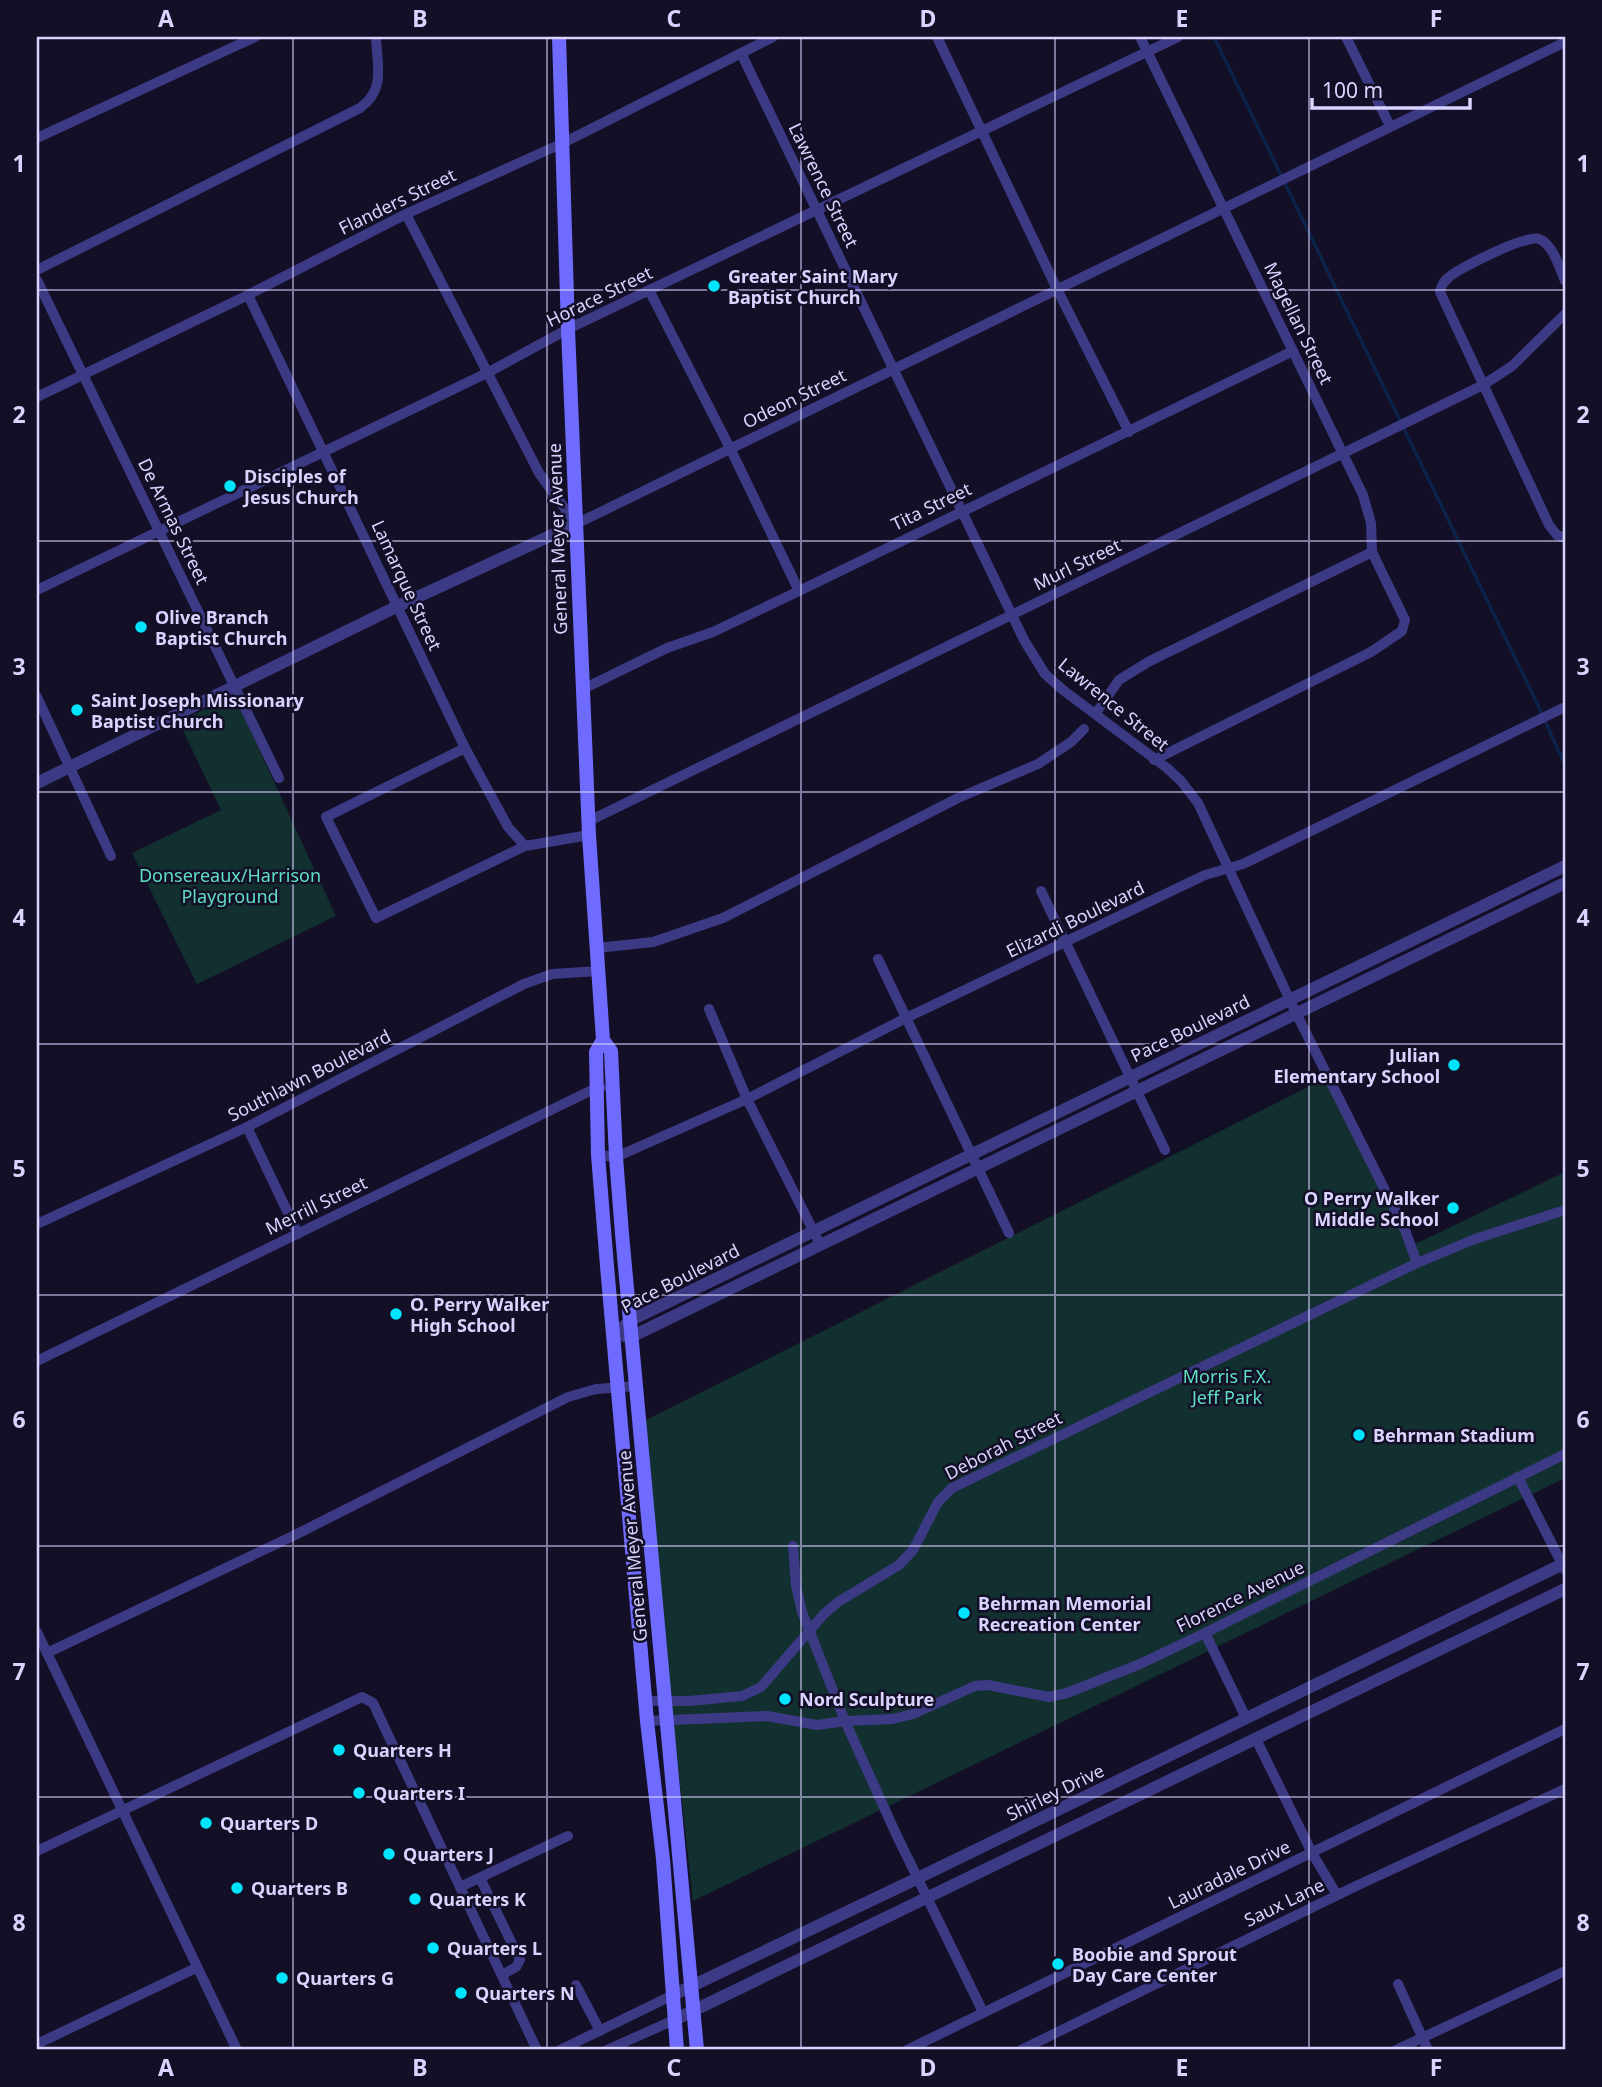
<svg xmlns="http://www.w3.org/2000/svg" width="1602" height="2087" viewBox="0 0 1602 2087" font-family="'Noto Sans',sans-serif">
<style>
.green{fill:#12302f}
.lines{fill:none;stroke-linecap:round;stroke-linejoin:round}
.stream{stroke:#0c2248;stroke-width:3.5}
.minor{stroke:#3d3a85;stroke-width:10}
.tertiary{stroke:#3d3a85;stroke-width:12}
.secondary{stroke:#6f6bff;stroke-width:14}
.grid{fill:none;stroke:#d9d4ff;stroke-width:2;stroke-opacity:0.55}
.poi-dot{fill:#00e5ff;stroke:#130f26;stroke-width:2.5}
.labels{text-anchor:middle;dominant-baseline:central;stroke-width:5;stroke-linejoin:round;paint-order:stroke}
.street-label{font-size:18px;fill:#d9d4ff;stroke:#130f26}
.poi-label{font-size:18px;font-weight:bold;fill:#d9d4ff;stroke:#130f26;text-anchor:start}
.park-label{font-size:18px;fill:#5fe0c0;stroke:#130f26}
.neatline{fill:none;stroke:#d9d4ff;stroke-width:2.5}
.grid-label{font-size:23px;text-anchor:middle;font-weight:bold;fill:#d9d4ff}
</style>
<rect width="100%" height="100%" fill="#130f26"/>
<g class="green">
<path d="M234 695 336 916 197 984 132 853 221 810 179 722Z"/>
<path d="M1328 1077 1411 1246 1565 1172V1478L693 1901 640 1423Z"/>
</g>
<g class="lines">
<path class="stream" d="M1214 37 1536 701 1565 765"/>
<g class="minor">
<path d="M937 37 1057 289 1129 432"/>
<path d="M1140 37 1363 495 1371 523 1372 552 1405 620 1402 631 1371 652 1154 760"/>
<path d="M1346 37 1390 126"/>
<path d="M741 53 1024 640 1045 674 1063 690 1167 768 1181 781 1198 803 1296 1013 1405 1230 1417 1263"/>
<path d="M37 138 255 37"/>
<path d="M406 214 539 473 576 524 1565 42"/>
<path d="M37 270 360 108C386 90 377 65 376 37"/>
<path d="M37 280 279 778"/>
<path d="M1565 281C1560 269 1553 244 1539 239 1527 234 1459 268 1448 278 1443 282 1441 286 1440 292L1549 525 1557 535 1565 538"/>
<path d="M649 290 730 448 799 591"/>
<path d="M248 295 465 748 508 827 525 846"/>
<path d="M37 397 248 295 406 214 563 143 773 37"/>
<path d="M37 590 489 372 568 329 1178 37"/>
<path d="M583 689 667 648 713 632 799 591 1293 351"/>
<path d="M37 697 111 856"/>
<path d="M1096 713 1119 680 1148 662 1372 552"/>
<path d="M465 748 326 817 376 918 525 846 589 835"/>
<path d="M589 821 1483 385 1512 366 1565 314"/>
<path d="M1041 891 1165 1150"/>
<path d="M597 948 653 942 723 918 958 798 1038 764 1071 742 1084 729"/>
<path d="M878 959 1009 1233"/>
<path d="M709 1009 747 1099 820 1244"/>
<path d="M247 1127 298 1234"/>
<path d="M598 1155 616 1157 747 1099 906 1018 1205 875 1243 864 1565 707"/>
<path d="M37 1224 247 1127 524 984 552 974 599 971"/>
<path d="M37 1361 596 1088H601"/>
<path d="M1518 1477 1565 1570"/>
<path d="M793 1546 796 1586 802 1612 845 1721 896 1834 983 2012"/>
<path d="M37 1632 237 2050"/>
<path d="M1205 1633 1246 1718"/>
<path d="M47 1653 293 1536 568 1397 596 1389 637 1386"/>
<path d="M646 1701H689L742 1696 761 1687 824 1614 838 1602 899 1565 913 1550 938 1502 952 1488 1417 1263 1475 1239 1565 1210"/>
<path d="M647 1721 767 1716 817 1725 845 1721 892 1719 913 1714 975 1686 988 1685 1049 1697 1067 1693 1140 1664 1205 1633 1565 1454"/>
<path d="M1256 1739 1312 1853 1337 1895"/>
<path d="M37 1851 362 1697 373 1703 537 2050"/>
<path d="M480 1878 520 1960 516 1967 502 1975"/>
<path d="M460 1887 568 1836"/>
<path d="M1398 1984 1428 2050"/>
<path d="M576 1985 600 2031"/>
<path d="M37 2044 196 1968"/>
<path d="M560 2050 673 1995"/>
<path d="M607 2050 674 2020"/>
<path d="M907 2050 1565 1729"/>
<path d="M1021 2050 1354 1887 1565 1789"/>
<path d="M1396 2050 1565 1971"/>
</g>
<g class="tertiary">
<path d="M37 783 398 606 576 524"/>
<path d="M613 1336 631 1320 1565 866"/>
<path d="M624 1336H633L1565 883"/>
<path d="M673 1995 918 1878 1565 1563"/>
<path d="M674 2020 1565 1589"/>
</g>
<g class="secondary">
<path d="M559 37 568 329 589 835 603 1040 611 1051 616 1157 622 1234 697 2050"/>
<path d="M603 1040 596 1052 598 1155 607 1266 647 1721 663 1859 677 2050"/>
</g>
</g>
<path class="grid" d="M293 37V2050M547 37V2050M801 37V2050M1055 37V2050M1309 37V2050M37 290H1565M37 541H1565M37 792H1565M37 1044H1565M37 1295H1565M37 1546H1565M37 1797H1565"/>
<g class="poi-dot">
<circle cx="714" cy="286" r="7"/>
<circle cx="230" cy="486" r="7"/>
<circle cx="141" cy="627" r="7"/>
<circle cx="77" cy="710" r="7"/>
<circle cx="1454" cy="1065" r="7"/>
<circle cx="1453" cy="1208" r="7"/>
<circle cx="396" cy="1314" r="7"/>
<circle cx="1359" cy="1435" r="7"/>
<circle cx="964" cy="1613" r="7"/>
<circle cx="785" cy="1699" r="7"/>
<circle cx="339" cy="1750" r="7"/>
<circle cx="359" cy="1793" r="7"/>
<circle cx="206" cy="1823" r="7"/>
<circle cx="389" cy="1854" r="7"/>
<circle cx="237" cy="1888" r="7"/>
<circle cx="415" cy="1899" r="7"/>
<circle cx="433" cy="1948" r="7"/>
<circle cx="1058" cy="1964" r="7"/>
<circle cx="282" cy="1978" r="7"/>
<circle cx="461" cy="1993" r="7"/>
</g>
<g class="labels">
<g class="street-label">
<text transform="translate(824 185) rotate(64)">Lawrence Street</text>
<text transform="translate(397 201) rotate(-26)">Flanders Street</text>
<text transform="translate(599 296) rotate(-26)">Horace Street</text>
<text transform="translate(1299 323) rotate(64)">Magellan Street</text>
<text transform="translate(794 398) rotate(-26)">Odeon Street</text>
<text transform="translate(931 506) rotate(-26)">Tita Street</text>
<text transform="translate(174 521) rotate(64)">De Armas Street</text>
<text transform="translate(557 539) rotate(-92)">General Meyer Avenue</text>
<text transform="translate(1077 564) rotate(-26)">Murl Street</text>
<text transform="translate(407 585) rotate(65)">Lamarque Street</text>
<text transform="translate(1114 704) rotate(39)">Lawrence Street</text>
<text transform="translate(1075 919) rotate(-26)">Elizardi Boulevard</text>
<text transform="translate(1190 1028) rotate(-26)">Pace Boulevard</text>
<text transform="translate(309 1075) rotate(-27)">Southlawn Boulevard</text>
<text transform="translate(316 1205) rotate(-26)">Merrill Street</text>
<text transform="translate(680 1278) rotate(-27)">Pace Boulevard</text>
<text transform="translate(1003 1445) rotate(-27)">Deborah Street</text>
<text transform="translate(632 1546) rotate(-95)">General Meyer Avenue</text>
<text transform="translate(1240 1596) rotate(-26)">Florence Avenue</text>
<text transform="translate(1055 1792) rotate(-26)">Shirley Drive</text>
<text transform="translate(1229 1874) rotate(-26)">Lauradale Drive</text>
<text transform="translate(1284 1902) rotate(-26)">Saux Lane</text>
</g>
<g class="poi-label">
<text x="728" y="276">Greater Saint Mary<tspan x="728" dy="21">Baptist Church</tspan></text>
<text x="244" y="476">Disciples of<tspan x="244" dy="21">Jesus Church</tspan></text>
<text x="155" y="617">Olive Branch<tspan x="155" dy="21">Baptist Church</tspan></text>
<text x="91" y="700">Saint Joseph Missionary<tspan x="91" dy="21">Baptist Church</tspan></text>
<text x="1440" y="1055" text-anchor="end">Julian<tspan x="1440" dy="21">Elementary School</tspan></text>
<text x="1439" y="1198" text-anchor="end">O Perry Walker<tspan x="1439" dy="21">Middle School</tspan></text>
<text x="410" y="1304">O. Perry Walker<tspan x="410" dy="21">High School</tspan></text>
<text x="1373" y="1435">Behrman Stadium</text>
<text x="978" y="1603">Behrman Memorial<tspan x="978" dy="21">Recreation Center</tspan></text>
<text x="799" y="1699">Nord Sculpture</text>
<text x="353" y="1750">Quarters H</text>
<text x="373" y="1793">Quarters I</text>
<text x="220" y="1823">Quarters D</text>
<text x="403" y="1854">Quarters J</text>
<text x="251" y="1888">Quarters B</text>
<text x="429" y="1899">Quarters K</text>
<text x="447" y="1948">Quarters L</text>
<text x="1072" y="1954">Boobie and Sprout<tspan x="1072" dy="21">Day Care Center</tspan></text>
<text x="296" y="1978">Quarters G</text>
<text x="475" y="1993">Quarters N</text>
</g>
<g class="park-label">
<text x="230" y="875">Donsereaux/Harrison<tspan x="230" dy="21">Playground</tspan></text>
<text x="1227" y="1376">Morris F.X.<tspan x="1227" dy="21">Jeff Park</tspan></text>
</g>
</g>
<rect width="1602" height="2087" fill="none" stroke="#130f26" stroke-width="77"/>
<path d="M1312 98v10h158v-10" fill="none" stroke="#d9d4ff" stroke-width="3.5"/>
<text x="1322" y="98" font-size="21" fill="#d9d4ff" stroke="#130f26" stroke-width="5" paint-order="stroke">100 m</text>
<rect x="38" y="38" width="1526" height="2010" class="neatline"/>
<g class="grid-label">
<text x="166" y="27">A</text>
<text x="420" y="27">B</text>
<text x="674" y="27">C</text>
<text x="928" y="27">D</text>
<text x="1182" y="27">E</text>
<text x="1436" y="27">F</text>
<text x="19" y="172">1</text>
<text x="1583" y="172">1</text>
<text x="19" y="423">2</text>
<text x="1583" y="423">2</text>
<text x="19" y="675">3</text>
<text x="1583" y="675">3</text>
<text x="19" y="926">4</text>
<text x="1583" y="926">4</text>
<text x="19" y="1177">5</text>
<text x="1583" y="1177">5</text>
<text x="19" y="1428">6</text>
<text x="1583" y="1428">6</text>
<text x="19" y="1680">7</text>
<text x="1583" y="1680">7</text>
<text x="19" y="1931">8</text>
<text x="1583" y="1931">8</text>
<text x="166" y="2076">A</text>
<text x="420" y="2076">B</text>
<text x="674" y="2076">C</text>
<text x="928" y="2076">D</text>
<text x="1182" y="2076">E</text>
<text x="1436" y="2076">F</text>
</g>
</svg>
